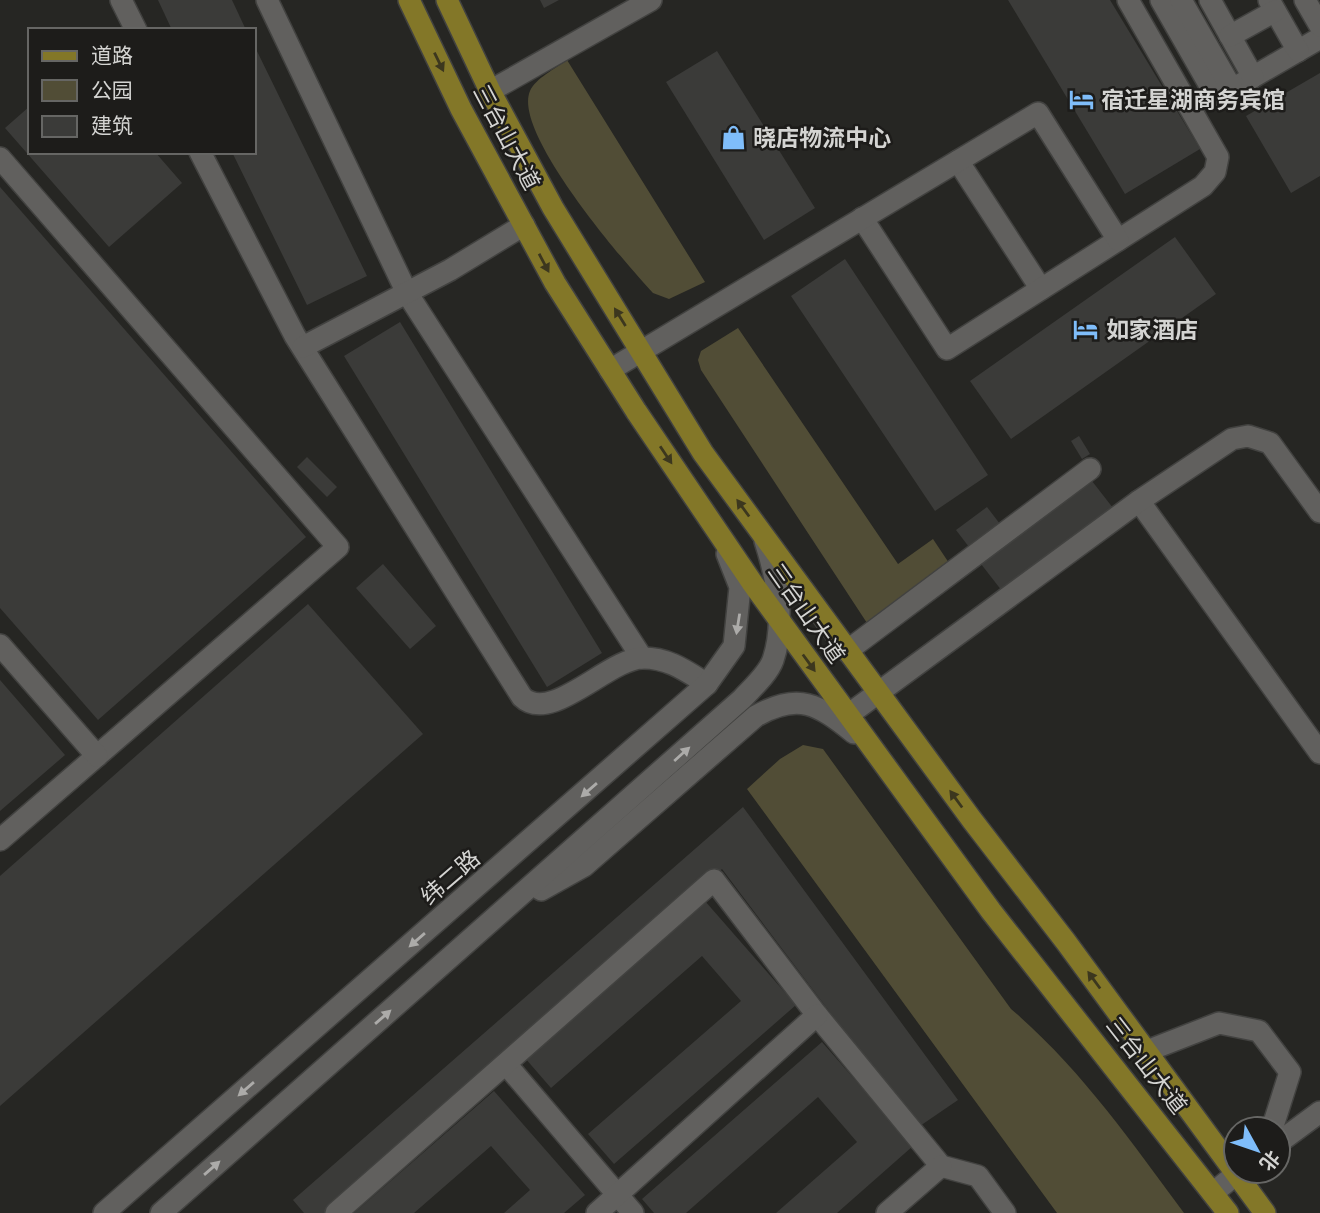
<svg xmlns="http://www.w3.org/2000/svg" width="1320" height="1213" viewBox="0 0 1320 1213" font-family="'PT Sans','Noto Sans SC',sans-serif">
<style>
.green{fill:#514d36}
.building{fill:#3b3b39}
.lines{fill:none;stroke-linecap:round;stroke-linejoin:round}
.minor-casing{stroke:#424240;stroke-width:24}
.major-casing{stroke:#424240;stroke-width:24}
.minor{stroke:#61605e;stroke-width:21}
.major{stroke:#837728;stroke-width:21}
.oneway{fill:#3c371e}
.oneway2{fill:#acaba9}
.labels{text-anchor:middle;dominant-baseline:central;stroke-width:5;stroke-linejoin:round;paint-order:stroke}
.poi-label{font-size:23px;font-weight:bold;fill:#d4d4d2;stroke:#1d1c1a;text-anchor:start}
.street-label{font-size:23px;fill:#d4d4d2;stroke:#1d1c1a}
</style>
<rect width="100%" height="100%" fill="#262623"/>
<g class="green">
<path d="M567 60 705 282 669 299 653 293C624 262 512 132 530 91 536 78 555 69 567 60Z"/>
<path d="M738 328 898 564 933 539 949 563 867 623 701 370 698 360 701 351Z"/>
<path d="M803 745 823 749 1011 1009C1080 1068 1130 1140 1184 1213H1057L747 789 780 759Z"/>
</g>
<g class="building">
<path d="M158 0H232L246 30H172Z"/>
<path d="M540 0H559L544 8Z"/>
<path d="M1008 0H1110L1200 149 1125 194Z"/>
<path d="M254 45 367 276 307 305 232 152H254Z"/>
<path d="M717 51 815 208 764 240 666 82Z"/>
<path d="M1320 73V176L1291 193 1246 116Z"/>
<path d="M30 106V152H155L182 183 109 247 5 128Z"/>
<path d="M0 187 306 537 98 720 0 608Z"/>
<path d="M1175 237 1216 294 1011 439 970 381Z"/>
<path d="M845 259 988 475 935 511 791 296Z"/>
<path d="M400 322 602 653 547 687 344 356Z"/>
<path d="M1079 436 1090 454 1082 459 1071 441Z"/>
<path d="M307 457 337 487 327 497 297 467Z"/>
<path d="M1092 481 1113 508 1002 591 981 564Z"/>
<path d="M987 507 1000 524 969 547 956 530Z"/>
<path d="M383 564 436 626 410 649 356 588Z"/>
<path d="M308 604 423 734 0 1106V876Z"/>
<path d="M0 680 65 755 0 811Z"/>
<path d="M743 807 958 1100 917 1128 722 869 326 1213H304L293 1200Z"/>
<path d="M705 901 796 1005 614 1164 588 1134 741 1001 702 956 551 1088 525 1058Z"/>
<path d="M822 1042 913 1146 837 1213H776L857 1142 818 1097 686 1213H654L642 1199Z"/>
<path d="M494 1091 585 1195 564 1213H504L530 1190 491 1146 414 1213H354Z"/>
</g>
<g class="lines">
<defs>
<g id="minor">
<path d="M121 0 136 30"/>
<path d="M267 0 407 293 642 658"/>
<path d="M1161 0 1217 98 1320 38"/>
<path d="M1181 0 1232 89"/>
<path d="M1210 0 1253 77"/>
<path d="M1269 0 1298 51"/>
<path d="M1305 0 1320 26"/>
<path d="M1230 36 1275 11"/>
<path d="M490 91 651 0"/>
<path d="M200 152 295 336 522 697C551 725 609 658 643 658 669 658 686 671 707 684"/>
<path d="M0 158 338 547 0 840"/>
<path d="M958 161 1041 289"/>
<path d="M862 218 947 349 1203 186 1215 172 1218 157 1128 0"/>
<path d="M303 347 450 270 524 225"/>
<path d="M610 370 1038 113 1118 240"/>
<path d="M1139 501 1320 753"/>
<path d="M0 645 97 756"/>
<path d="M847 651 1090 469"/>
<path d="M848 715 1139 501 1232 439 1248 436 1270 443 1320 512"/>
<path d="M541 890 584 866 756 716C799 692 818 704 854 733"/>
<path d="M1147 1051 1219 1023 1259 1031 1290 1072 1272 1129"/>
<path d="M506 1064 633 1213"/>
<path d="M1278 1143 1320 1112"/>
<path d="M1213 1193 1240 1171"/>
<path d="M104 1213 707 684 734 646 740 587 727 554"/>
<path d="M161 1213 742 699C752 688 768 674 773 660 786 622 777 578 765 541"/>
<path d="M336 1213 714 880 817 1015 941 1166 978 1176 1005 1213"/>
<path d="M597 1213 817 1015"/>
<path d="M887 1213 941 1166"/>
</g>
<g id="major">
<path d="M409 0 461 109 555 283 636 411 753 584 991 911 1228 1213"/>
<path d="M447 0 490 91 553 208 703 453 972 820 1066 942 1265 1213"/>
</g>
</defs>
<use href="#minor" class="minor-casing"/>
<use href="#major" class="major-casing"/>
<use href="#minor" class="minor"/>
<use href="#major" class="major"/>
</g>
<defs><path id="oneway-solid" d="M-6-.8H1V-3.2L6.5 0L1 3.2V.8H-6Z" transform="scale(1.75)"/></defs>
<g class="oneway">
<use href="#oneway-solid" transform="translate(439 62) rotate(64)"/>
<use href="#oneway-solid" transform="translate(544 263) rotate(62)"/>
<use href="#oneway-solid" transform="translate(620 317) rotate(-122)"/>
<use href="#oneway-solid" transform="translate(666 455) rotate(56)"/>
<use href="#oneway-solid" transform="translate(743 508) rotate(-126)"/>
<use href="#oneway-solid" transform="translate(809 663) rotate(54)"/>
<use href="#oneway-solid" transform="translate(956 799) rotate(-126)"/>
<use href="#oneway-solid" transform="translate(1094 980) rotate(-126)"/>
</g>
<g class="oneway2">
<use href="#oneway-solid" transform="translate(738 624) rotate(99)"/>
<use href="#oneway-solid" transform="translate(682 754) rotate(-42)"/>
<use href="#oneway-solid" transform="translate(589 790) rotate(139)"/>
<use href="#oneway-solid" transform="translate(417 940) rotate(139)"/>
<use href="#oneway-solid" transform="translate(383 1017) rotate(-41)"/>
<use href="#oneway-solid" transform="translate(246 1089) rotate(139)"/>
<use href="#oneway-solid" transform="translate(212 1168) rotate(-41)"/>
</g>
<defs>
<symbol id="hotel-bare" viewBox="-9 -9 18 18"><path d="M-6-4.5h1.5V1H6V5H4.5V3h-9V5H-6ZM-4 0a1.8 1.8 0 1 1 3.6 0ZM.5 0V-2.5h3Q6-2.5 6 0Z" fill="#7fbdfa" stroke="#1d1c1a" stroke-width="2.5" paint-order="stroke"/></symbol>
<symbol id="shop-bare" viewBox="-9 -9 18 18"><path d="M-5-2.5h2.3a2.7 3.5 0 0 1 5.4 0H5L5.5 6h-11ZM-1.5-2.5h3a1.5 2.3 0 0 0-3 0Z" fill="#7fbdfa" stroke="#1d1c1a" stroke-width="2.5" paint-order="stroke"/></symbol>
</defs>
<g fill-rule="evenodd">
<use href="#hotel-bare" x="1064" y="82" width="35" height="35"/>
<use href="#shop-bare" x="716" y="120" width="35" height="35"/>
<use href="#hotel-bare" x="1068" y="312" width="35" height="35"/>
</g>
<g class="labels">
<g class="poi-label">
<text x="1101" y="99">宿迁星湖商务宾馆</text>
<text x="753" y="137">晓店物流中心</text>
<text x="1106" y="329">如家酒店</text>
</g>
<g class="street-label">
<text transform="translate(507 137) rotate(62)">三台山大道</text>
<text transform="translate(807 613) rotate(55)">三台山大道</text>
<text transform="translate(450 877) rotate(-41)">纬二路</text>
<text transform="translate(1147 1065) rotate(52)">三台山大道</text>
</g>
</g>
<rect x="28" y="28" width="228" height="126" fill="#1d1c1a" stroke="#666664" stroke-width="2"/>
<rect x="42" y="51" width="35" height="10" fill="#837728" stroke="#666664" stroke-width="2"/>
<text x="91" y="63" font-size="21" fill="#d4d4d2">道路</text>
<rect x="42" y="80" width="35" height="21" fill="#514d36" stroke="#666664" stroke-width="2"/>
<text x="91" y="98" font-size="21" fill="#d4d4d2">公园</text>
<rect x="42" y="116" width="35" height="21" fill="#3b3b39" stroke="#666664" stroke-width="2"/>
<text x="91" y="133" font-size="21" fill="#d4d4d2">建筑</text>
<g transform="translate(1257 1150) rotate(130)"><circle r="33" fill="#1d1c1a" stroke="#666664" stroke-width="2"/>
<path d="M0-5L12 26L0 18L-12 26Z" fill="#7fbdfa"/>
<text y="-10" font-size="19" font-weight="bold" text-anchor="middle" fill="#d4d4d2">北</text>
</g>
</svg>
